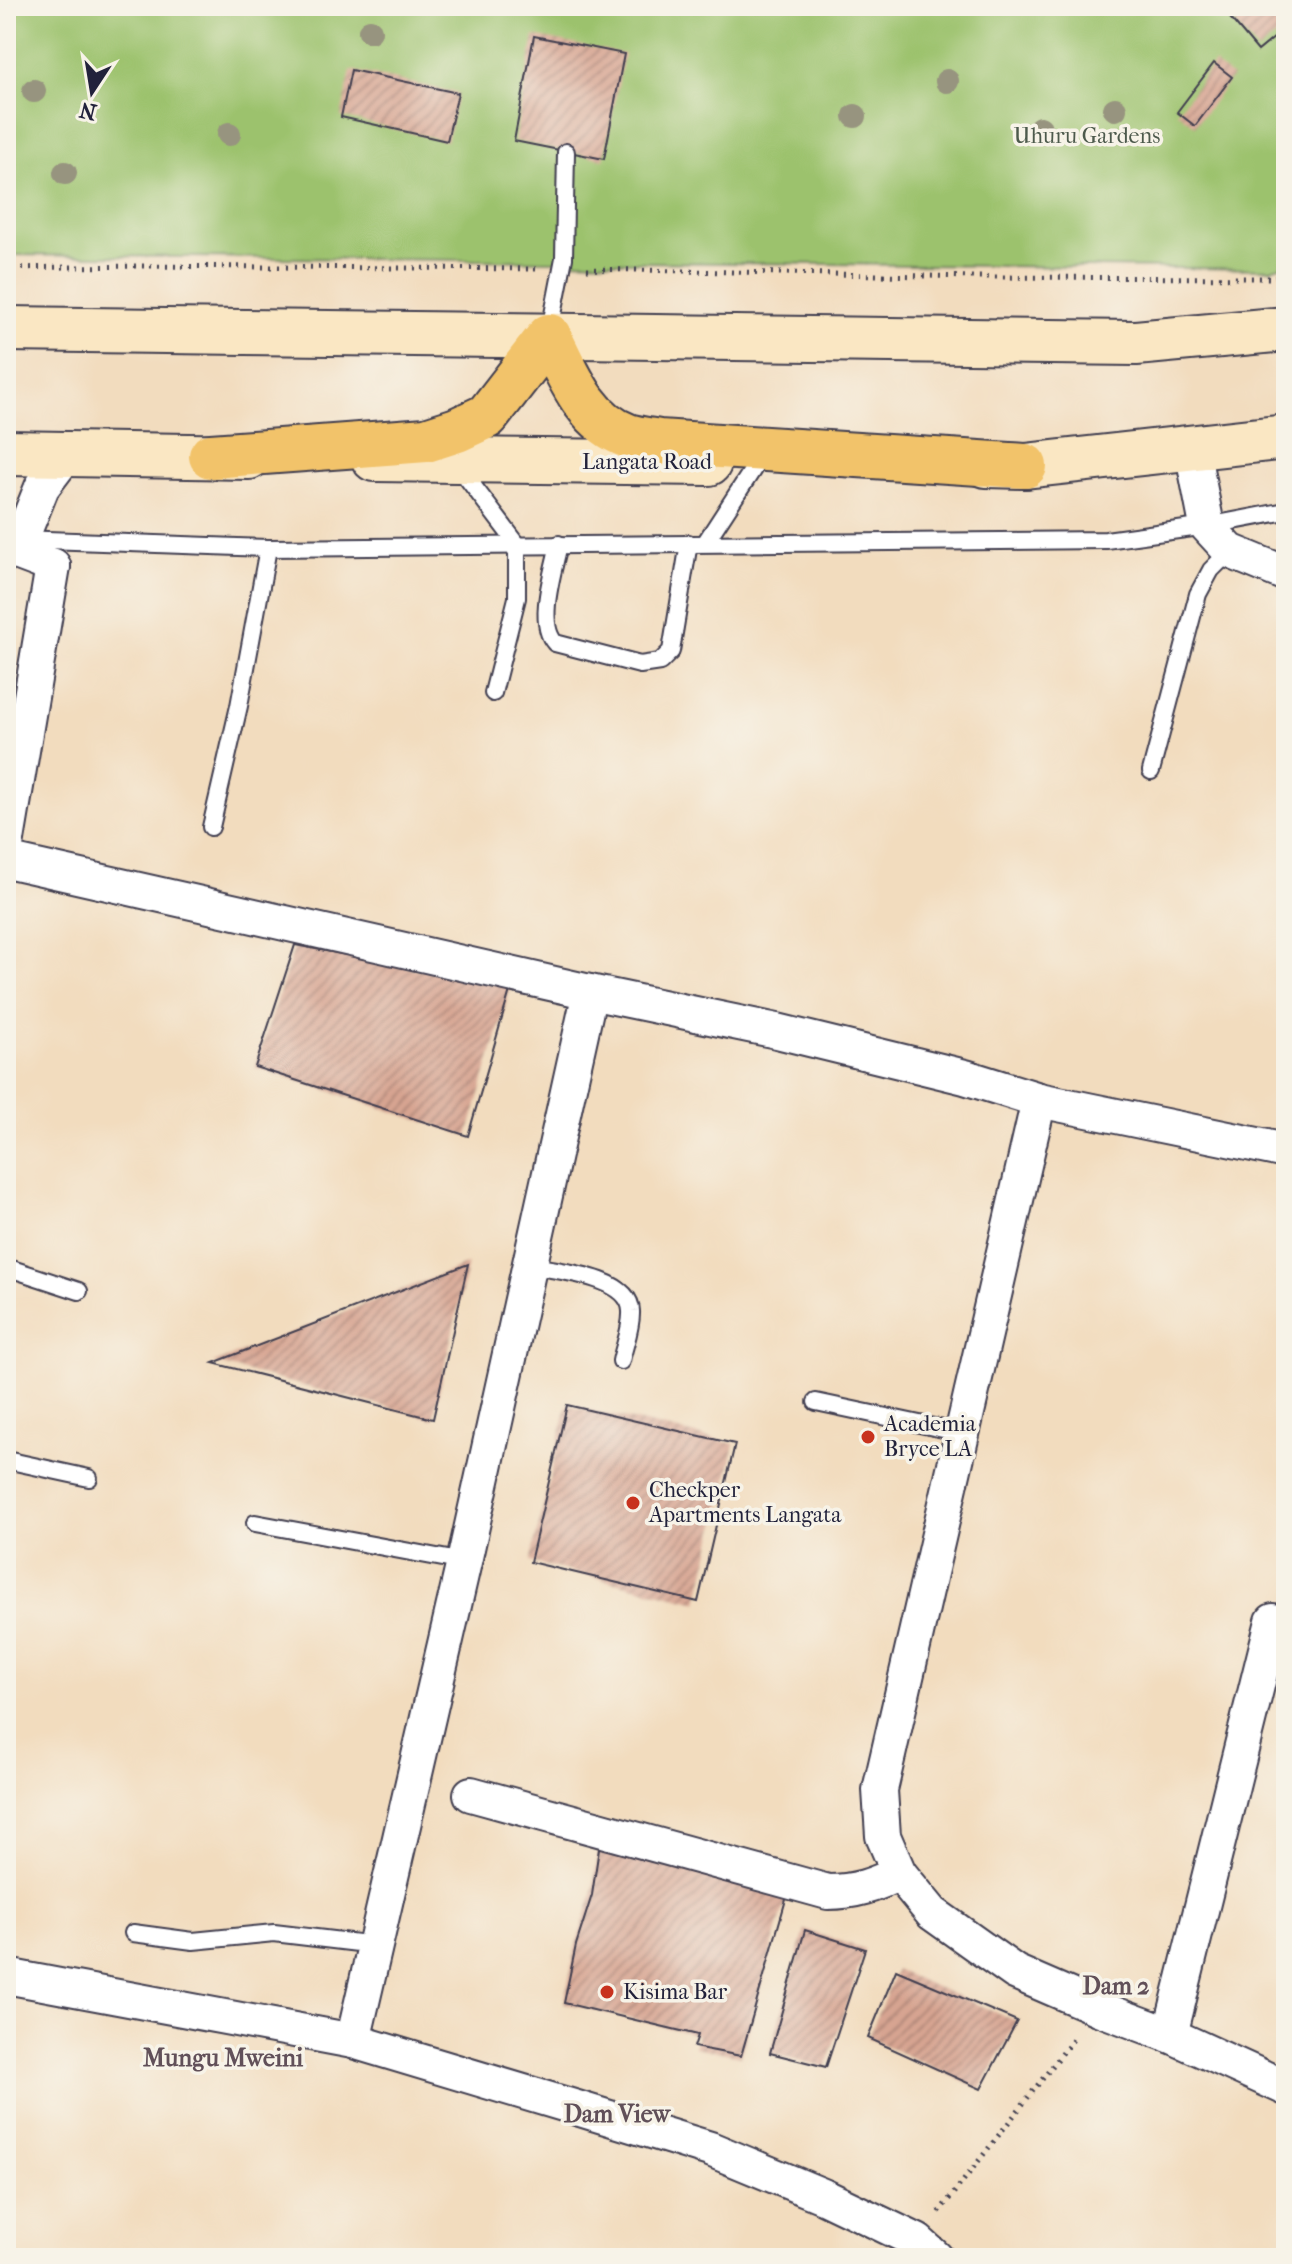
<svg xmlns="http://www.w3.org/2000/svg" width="1292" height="2264" viewBox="0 0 1292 2264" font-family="'IM FELL French Canon',serif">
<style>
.green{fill:#9cc26d;stroke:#5f7254;stroke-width:2}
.building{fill:url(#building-hatch)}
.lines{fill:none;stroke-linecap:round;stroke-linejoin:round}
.service-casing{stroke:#413e4f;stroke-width:20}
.minor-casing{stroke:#413e4f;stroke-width:38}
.secondary-casing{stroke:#413e4f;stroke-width:48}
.primary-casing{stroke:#413e4f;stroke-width:48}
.path{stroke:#413e4f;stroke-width:5;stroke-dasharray:2 6;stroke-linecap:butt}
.service{stroke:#fff;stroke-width:16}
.minor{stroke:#fff;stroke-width:34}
.secondary{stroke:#fae7c3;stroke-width:44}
.primary{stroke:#f2c36a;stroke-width:44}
.tree{fill:#97947f}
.poi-dot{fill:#c8321e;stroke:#f7f3e8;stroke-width:3}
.labels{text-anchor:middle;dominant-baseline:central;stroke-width:7;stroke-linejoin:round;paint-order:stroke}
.park-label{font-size:22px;fill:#4d5a4c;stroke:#f7f3e8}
.street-label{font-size:22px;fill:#22223b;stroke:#f7f3e8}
.poi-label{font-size:22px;fill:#22223b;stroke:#f7f3e8;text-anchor:start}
.neighbourhood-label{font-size:24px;font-weight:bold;fill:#615059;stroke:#f7f3e8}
</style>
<defs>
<pattern id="building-hatch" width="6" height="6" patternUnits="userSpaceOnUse" patternTransform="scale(2)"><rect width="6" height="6" fill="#d7a491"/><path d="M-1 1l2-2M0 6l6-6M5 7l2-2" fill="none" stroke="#ae8578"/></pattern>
</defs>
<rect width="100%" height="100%" fill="#f7f3e8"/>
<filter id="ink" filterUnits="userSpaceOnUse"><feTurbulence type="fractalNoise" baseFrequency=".0125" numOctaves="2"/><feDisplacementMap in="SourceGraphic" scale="16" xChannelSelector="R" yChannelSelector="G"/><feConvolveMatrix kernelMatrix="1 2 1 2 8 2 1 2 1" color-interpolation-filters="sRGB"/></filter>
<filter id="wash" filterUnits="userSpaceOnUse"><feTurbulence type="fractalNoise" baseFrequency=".006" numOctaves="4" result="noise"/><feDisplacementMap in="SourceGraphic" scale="32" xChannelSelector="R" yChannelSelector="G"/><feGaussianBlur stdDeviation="1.8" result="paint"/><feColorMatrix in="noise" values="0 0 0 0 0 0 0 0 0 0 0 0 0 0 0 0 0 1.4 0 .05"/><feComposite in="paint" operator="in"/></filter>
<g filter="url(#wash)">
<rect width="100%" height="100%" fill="#f2dcbe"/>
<path class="green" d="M6 6H1286V264L1271 269 6 255Z"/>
<g id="blocks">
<g class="building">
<path d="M1220 6H1286V28L1258 51Z"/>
<path d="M534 36 624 54 604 159 514 141Z"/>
<path d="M1214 63 1232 77 1195 126 1177 112Z"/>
<path d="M351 70 458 93 447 141 341 117Z"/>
<path d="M295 945 511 987 468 1136 255 1067Z"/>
<path d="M468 1264 433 1419 213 1363Z"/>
<path d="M567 1405 735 1444 698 1602 530 1562Z"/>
<path d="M601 1835 791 1882 741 2056 694 2047 698 2035 564 2003 576 1945 592 1895Z"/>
<path d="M805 1930 865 1949 826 2067 770 2053Z"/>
<path d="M896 1970 1017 2021 981 2089 868 2038Z"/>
</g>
</g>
</g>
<g filter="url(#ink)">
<use href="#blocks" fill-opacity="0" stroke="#413e4f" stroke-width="2"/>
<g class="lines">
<defs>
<g id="service">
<path d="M549 335 564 258 566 152"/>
<path d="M458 466 517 544V598L493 693"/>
<path d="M20 539 268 548 1106 540 1207 526 1286 511"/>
<path d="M705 543 757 463"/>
<path d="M559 544C554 569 536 623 555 643L640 665 660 662 671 651 689 543"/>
<path d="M1151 771 1198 594 1211 570 1230 551"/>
<path d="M211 827 239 706 268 548"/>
<path d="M528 1265C556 1271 630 1276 631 1311 632 1327 624 1346 621 1361"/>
<path d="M6 1267 79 1291"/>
<path d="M816 1402 962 1433"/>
<path d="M6 1460 89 1478"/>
<path d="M255 1523 464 1562"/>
<path d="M133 1933 193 1941 274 1933 375 1945"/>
</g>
<g id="minor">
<path d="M1192 449 1207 526 1230 551 1286 574"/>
<path d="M53 566 16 552 42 487 67 454"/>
<path d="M6 846 53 566"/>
<path d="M6 860 590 992 777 1031 965 1077 1039 1100 1286 1151"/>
<path d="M1039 1100 880 1790 883 1836 899 1873 932 1913 1015 1972 1098 2008 1170 2035 1286 2088"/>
<path d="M471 1794 828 1892C855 1892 875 1885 899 1873"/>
<path d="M6 1976 353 2041 577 2108 710 2149 823 2196 917 2241 936 2258"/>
<path d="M1170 2035 1273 1621"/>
<path d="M353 2041 464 1562 590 992"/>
</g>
<g id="secondary">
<path d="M6 329 1136 343 1286 329"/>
<path d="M6 453 249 457"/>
<path d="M374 459 709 463"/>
<path d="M986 465 1025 466 1286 437"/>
</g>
<path id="primary" d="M211 456 426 440 457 430 487 416 549 336C568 374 585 421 628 436 638 439 649 440 659 442L1025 466"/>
</defs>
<use href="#service" class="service-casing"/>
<use href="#minor" class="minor-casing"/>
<use href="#secondary" class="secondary-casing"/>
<use href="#primary" class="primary-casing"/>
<g class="path">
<path d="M6 268 138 266 537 269"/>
<path d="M587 269 975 277 1272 278 1286 276"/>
<path d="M939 2212 1075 2037"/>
</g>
<use href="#service" class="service"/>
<use href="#minor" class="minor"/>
<use href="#secondary" class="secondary"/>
<use href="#primary" class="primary"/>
</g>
<g class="tree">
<circle cx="370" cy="31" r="12"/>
<circle cx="947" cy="81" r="12"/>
<circle cx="34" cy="91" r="12"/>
<circle cx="1115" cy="109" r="12"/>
<circle cx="855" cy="116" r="12"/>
<circle cx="1040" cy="128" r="12"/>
<circle cx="229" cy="134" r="12"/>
<circle cx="65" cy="173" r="12"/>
</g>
</g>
<g class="poi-dot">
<circle cx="868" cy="1437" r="8"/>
<circle cx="633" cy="1503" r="8"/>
<circle cx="607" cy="1992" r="8"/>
</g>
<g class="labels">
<g class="park-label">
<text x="1087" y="136">Uhuru Gardens</text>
</g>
<g class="street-label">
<text x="647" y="462">Langata Road</text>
</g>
<g class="poi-label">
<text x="884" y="1424">Academia<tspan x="884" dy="25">Bryce LA</tspan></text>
<text x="649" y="1490">Checkper<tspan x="649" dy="25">Apartments Langata</tspan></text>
<text x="623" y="1992">Kisima Bar</text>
</g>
<g class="neighbourhood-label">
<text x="1116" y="1986">Dam 2</text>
<text x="223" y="2058">Mungu Mweini</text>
<text x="617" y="2114">Dam View</text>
</g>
</g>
<rect width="1292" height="2264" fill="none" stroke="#f7f3e8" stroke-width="32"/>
<g transform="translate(92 92) rotate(192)" stroke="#f7f3e8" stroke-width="6" paint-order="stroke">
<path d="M0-6L14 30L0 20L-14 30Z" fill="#22223b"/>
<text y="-12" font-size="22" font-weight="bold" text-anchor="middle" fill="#22223b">N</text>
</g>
</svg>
